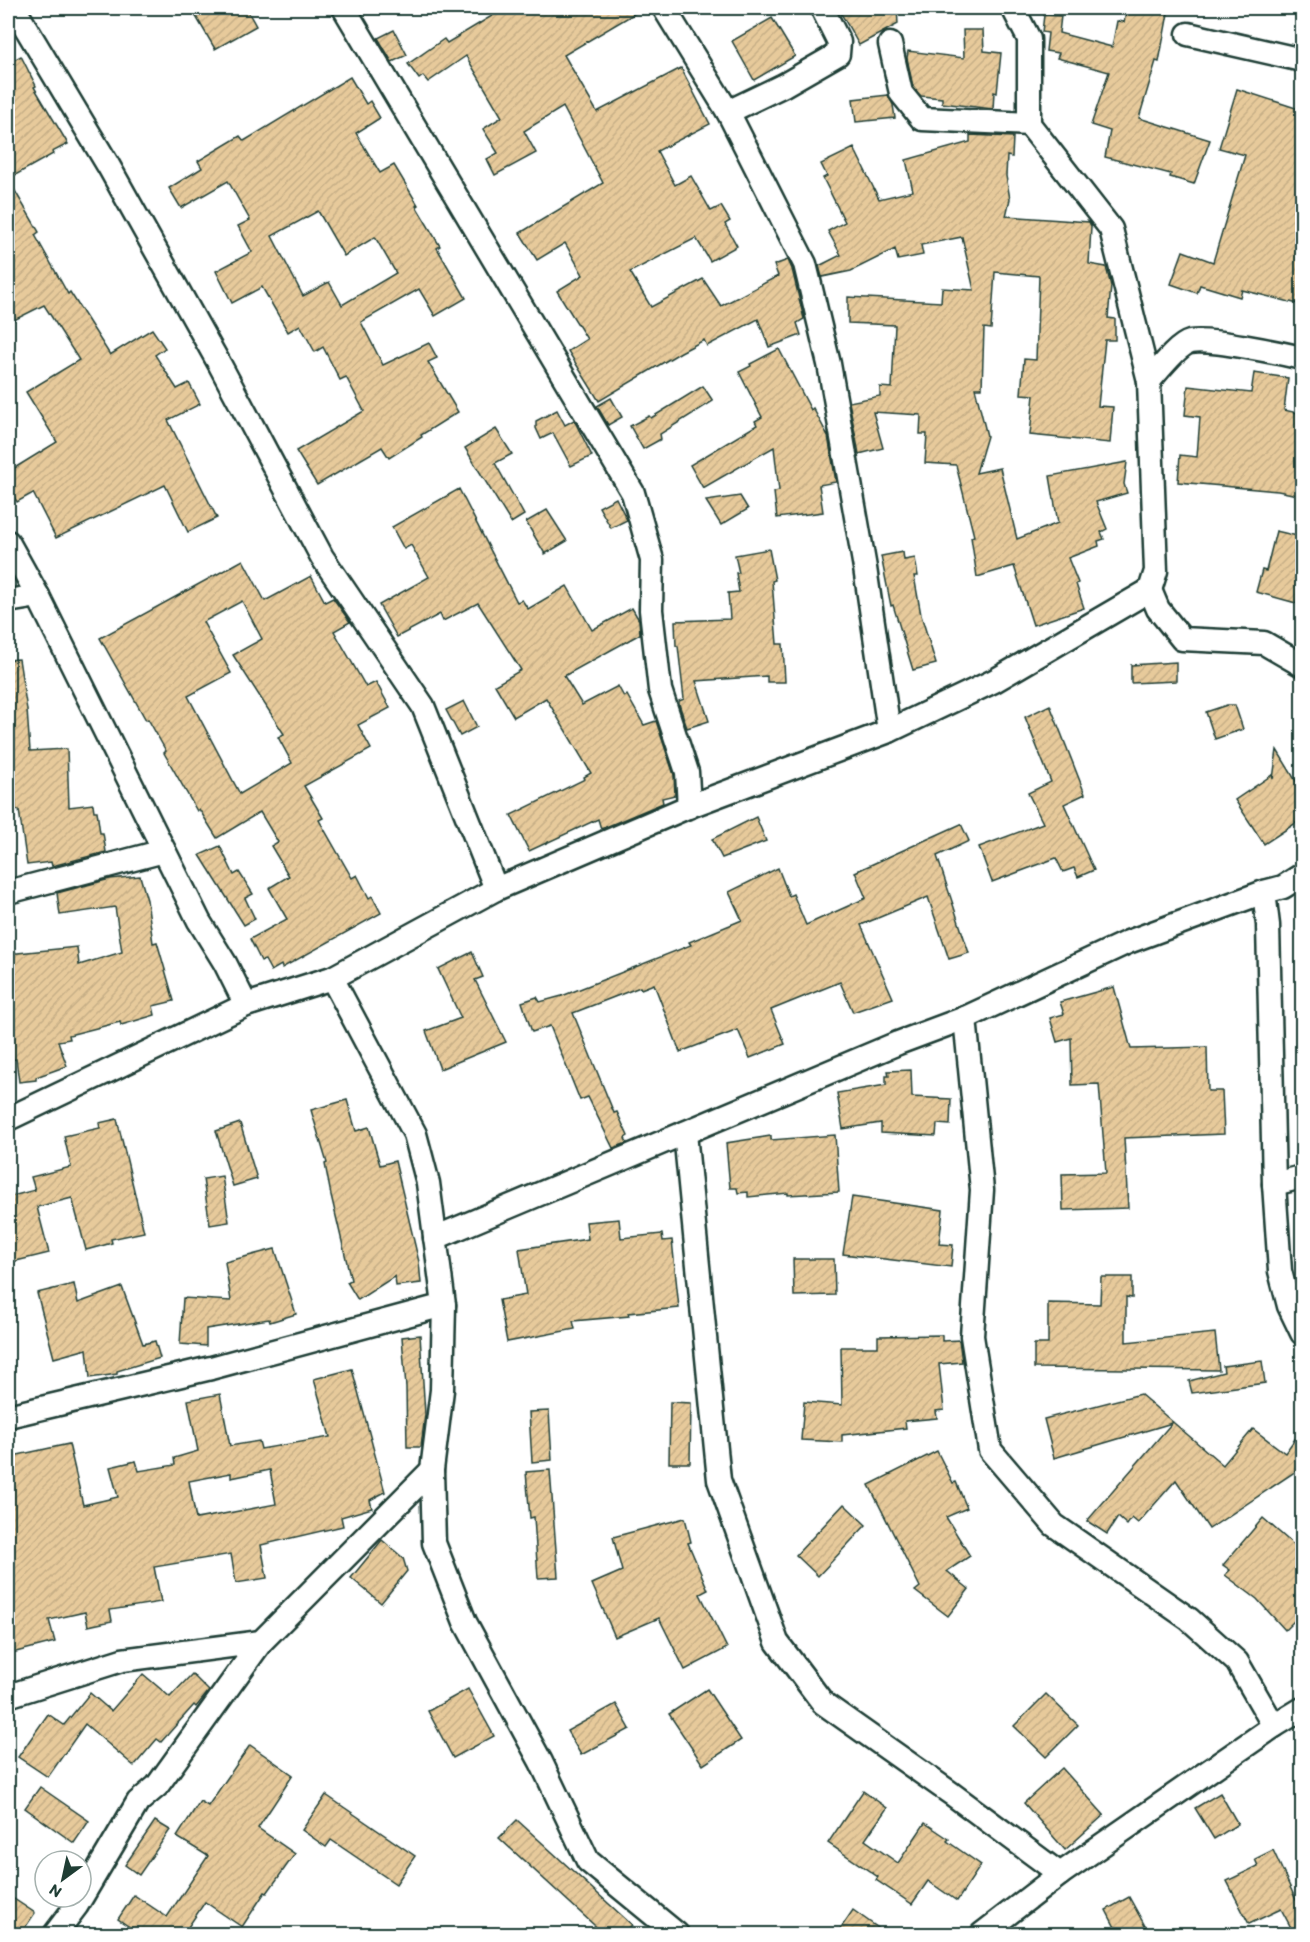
<svg xmlns="http://www.w3.org/2000/svg" width="1310" height="1942" viewBox="0 0 1310 1942" font-family="Itim,sans-serif">
<style>
.building{fill:url(#building-hatch);stroke:#1f3d34;stroke-width:1.5;fill-rule:evenodd}
.lines{fill:none;stroke-linecap:round;stroke-linejoin:round}
.minor-casing{stroke:#1f3d34;stroke-width:27}
.minor{stroke:#fff;stroke-width:22}
</style>
<defs>
<pattern id="building-hatch" width="6" height="6" patternUnits="userSpaceOnUse" patternTransform="scale(1.5)"><rect width="6" height="6" fill="#e7ca9b"/><path d="M-1 1l2-2M0 6l6-6M5 7l2-2" fill="none" stroke="#c6ae86"/></pattern>
</defs>
<rect width="100%" height="100%" fill="#fff"/>
<filter id="ink" filterUnits="userSpaceOnUse"><feTurbulence type="fractalNoise" baseFrequency=".0167" numOctaves="2"/><feDisplacementMap in="SourceGraphic" scale="12" xChannelSelector="R" yChannelSelector="G"/><feConvolveMatrix kernelMatrix="1 2 1 2 8 2 1 2 1" color-interpolation-filters="sRGB"/></filter>
<g filter="url(#ink)">
<g class="building">
<path d="M191 8H246L256 26 215 49Z"/>
<path d="M505 8H644L564 55 597 112 681 68 710 124 657 151 675 185 691 176 711 211 721 206 730 221 725 224 737 246 710 261 696 238 630 272 632 275 651 307 703 279 721 306 778 276 774 265 788 260 792 269 804 319 797 323 801 335 769 347 758 319 707 346 704 340 681 352 599 401 568 351 587 339 557 291 583 275 565 243 537 260 520 233 603 183 563 107 524 131 536 153 495 175 487 159 498 153 483 129 502 117 466 56 428 82 423 76 419 79 408 64 444 39 447 43Z"/>
<path d="M838 8H897L898 24 859 45Z"/>
<path d="M1127 8H1169L1159 62 1156 61 1139 118 1210 140 1194 184 1170 177 1171 174 1105 157 1110 131 1091 125 1109 72 1057 58 1059 53 1046 51 1048 33 1042 32 1044 15 1061 16 1059 33 1112 47 1117 21 1124 22Z"/>
<path d="M772 18 795 56 754 80 732 41Z"/>
<path d="M394 30 407 55 392 62 378 38Z"/>
<path d="M963 30H983L984 51 1001 53 997 93 994 92 993 109 942 103V98L921 96 913 87 907 58 908 51 964 58Z"/>
<path d="M21 56 36 86 34 87 68 144 52 152 53 154 8 179 39 232 35 235 68 294 70 292 110 355 152 329 165 348 155 355 177 389 189 383 200 404 168 420 217 518 188 532 165 485 56 538 33 493 17 502 8 487V472L57 442 26 392 79 360 44 305 8 323V63Z"/>
<path d="M350 77 366 104 370 101 380 118 356 133 380 173 394 165 418 205 416 206 440 246 437 248 466 298 435 316 419 289 361 322 383 365 429 343 437 358 428 362 458 412 421 435 422 437 389 458 382 447 317 485 296 451 364 411 346 377 340 380 323 347 315 352 300 325 288 332 262 287 232 303 216 271 252 252 238 226 250 220 228 181 181 208 169 188 202 168 198 161 240 136 244 141ZM318 211 344 256 375 237 396 273 342 305 329 282 303 296 272 236Z"/>
<path d="M1237 89 1302 110V305L1242 290 1240 297 1200 285 1197 293 1171 284 1183 251 1213 262 1245 155 1219 148Z"/>
<path d="M888 95 893 105 895 118 856 122 853 99Z"/>
<path d="M970 135 1013 137 1012 157 1007 156 1006 176 1010 199 1006 216 1089 222 1091 226 1089 264 1106 267 1111 286 1108 318 1115 319V340H1105L1098 406 1113 407 1110 443 1030 435 1034 395 1021 394 1024 359 1036 360 1039 276 995 272 991 329 984 328 982 388H975L987 436 976 473 1000 468 1017 539 1058 523 1050 476 1127 462 1124 484 1127 493 1096 502 1107 529 1101 532 1104 539 1098 541 1099 546 1068 558 1078 583 1076 584 1084 608 1033 625 1014 566 977 577 971 537 974 536 956 465 925 463 927 434H920L921 415 873 412 883 448 859 454 849 402 880 396V387L892 388 895 325 848 323V297L941 302 942 288 974 290 962 237 921 245 923 255 898 260 895 249 851 271 822 277 819 266 841 255 828 231 845 222 823 178 827 176 821 164 854 148 879 199 913 191 906 160 970 142Z"/>
<path d="M779 349 811 410 813 408 828 436 836 482 819 485 823 512 777 518 774 492 779 491 774 447 703 488 690 465 757 425 755 421 762 417 739 372 751 366 750 364Z"/>
<path d="M1254 373 1288 378 1284 410 1302 414V496L1278 491 1178 482 1180 455 1197 457 1200 417 1185 415 1188 386 1251 393Z"/>
<path d="M703 386 713 401 660 434 661 439 643 449 630 426 649 416 651 418Z"/>
<path d="M611 398 622 417 608 425 597 406Z"/>
<path d="M557 410 565 425 574 420 592 456 571 466 553 433 541 439 536 428V421Z"/>
<path d="M496 429 512 454 495 463 524 515 511 523 465 448Z"/>
<path d="M459 489 517 602 522 600 528 609 567 586 592 630 632 608 639 620 640 634 564 676 582 705 618 686 624 697 627 695 644 725 656 721 674 775 675 795 662 798 663 803 601 829 598 819 529 851 511 815 585 779 584 777 591 773 546 698 514 717 495 685 521 670 478 603 443 621 440 614 397 637 379 605 429 577 411 545 404 549 392 527Z"/>
<path d="M740 496 748 509 721 525 706 501Z"/>
<path d="M616 498 627 520 611 528 599 507Z"/>
<path d="M547 510 567 541 545 554 526 522Z"/>
<path d="M1276 531 1302 537V563L1298 580H1302L1296 603 1256 592 1262 570 1266 571Z"/>
<path d="M769 549 775 580 772 581 777 644H783L785 682H767V676L696 681 709 721 687 728 679 704V701L684 699 678 646H676L675 621 730 619 728 593 739 592 736 573H739L735 555Z"/>
<path d="M903 552 904 560 915 558 918 576H914L921 615 936 664 913 670 893 605 891 606 881 556Z"/>
<path d="M243 560 265 601 311 576 325 602 333 598 350 622 334 631 366 687 376 682 390 708 358 725 371 749 304 786 323 818 319 820 352 878 357 875 369 898 372 896 381 913 282 968 281 965 271 971 265 960 261 961 250 939 287 919 269 888 289 876 271 846 278 842 260 812 217 838 199 809 197 811 164 753 166 751 148 719 146 720 100 638ZM242 601 262 639 233 655 284 734 278 737 292 763 240 794 188 696 231 673 203 622Z"/>
<path d="M19 659 27 710 30 751 67 749 69 807 93 804 94 811H97L100 833H103L106 852 52 866 51 862 27 865 19 810H16L14 777H8V660Z"/>
<path d="M1176 662V681L1131 683V665Z"/>
<path d="M464 701 477 727 460 736 446 710Z"/>
<path d="M1050 705 1085 794 1064 804 1094 870 1078 877 1074 868 1063 872 1056 858 992 882 979 847 1043 823 1028 793 1051 782 1025 717Z"/>
<path d="M1227 705H1235L1243 729 1215 739 1206 712Z"/>
<path d="M1277 750 1302 791V819L1264 844 1235 800 1272 775 1273 779Z"/>
<path d="M756 817 766 841 722 858 712 839Z"/>
<path d="M961 824 969 841 937 856 969 953 949 959 928 897 861 925 893 998 853 1012 840 982 771 1010 785 1044 750 1058 738 1030 680 1052 654 984 641 989 640 987 573 1013 614 1113 617 1112 628 1136 625 1138 627 1143 613 1148 588 1097 580 1100 550 1026 532 1032 522 1002 537 997 540 1002 562 996 691 945 689 942 742 920 729 892 778 868 789 896 793 894 806 925 866 898 855 872Z"/>
<path d="M220 846 234 875 239 872 253 894 245 898 255 919 244 925 200 855Z"/>
<path d="M140 876 147 900 153 943 157 942 174 1001 153 1006 155 1015 121 1025 120 1022 69 1035 70 1039 58 1041 67 1066 36 1077V1080L19 1082 16 1059 8 1060V954L77 947 79 965 122 952 115 907 60 915 57 893 110 879Z"/>
<path d="M472 952 483 977 475 980 506 1042 440 1069 426 1031 461 1018 438 969Z"/>
<path d="M1114 987 1131 1049 1207 1047 1208 1091H1222L1224 1134 1124 1138 1128 1208 1063 1210 1062 1174 1106 1173 1099 1084 1072 1085 1071 1038 1057 1042 1050 1018 1064 1014 1060 1002Z"/>
<path d="M911 1070 912 1097 951 1099 950 1125 937 1124 936 1136 881 1133V1123L843 1129 837 1093 886 1085V1076H889L888 1071Z"/>
<path d="M347 1100 356 1131 369 1127 380 1165 395 1161 419 1262 421 1283 396 1286 395 1276 358 1300 347 1282 351 1280 331 1195 325 1164 327 1163 311 1110Z"/>
<path d="M117 1119 144 1232 111 1239 112 1243 86 1250 72 1198 37 1207 49 1253 8 1263V1197L35 1190 31 1177 71 1167 64 1136 100 1128 99 1123Z"/>
<path d="M240 1123 257 1179 233 1186 216 1131Z"/>
<path d="M835 1135 839 1192 788 1195V1193L748 1197V1192L738 1193 737 1188H730L726 1143 771 1136V1140Z"/>
<path d="M222 1176 229 1222 210 1225 203 1179Z"/>
<path d="M852 1197 943 1210 939 1244 953 1245 951 1267 843 1254Z"/>
<path d="M619 1219 621 1238 662 1234 663 1241 672 1240 679 1308 628 1313 629 1316 573 1321 575 1329 507 1342 499 1300 526 1295 519 1249 588 1239 586 1222Z"/>
<path d="M275 1249 296 1314 270 1322 269 1319 206 1329V1346L180 1344 183 1298 231 1301 225 1262Z"/>
<path d="M793 1259H834L835 1295 794 1296Z"/>
<path d="M1101 1277H1132V1298L1126 1297V1342L1215 1333 1219 1370 1034 1368V1344H1048V1303L1100 1304Z"/>
<path d="M74 1284 78 1303 122 1287 143 1344 155 1341 160 1358 117 1371V1374L90 1378 87 1349 54 1358 37 1293Z"/>
<path d="M420 1335 425 1414 421 1447H407L406 1387 402 1337Z"/>
<path d="M942 1335V1341L959 1340 962 1362 939 1364 944 1410 936 1411 937 1418 905 1421 906 1428 842 1435V1442L801 1440 804 1402 842 1405 841 1347H878V1336Z"/>
<path d="M1262 1361 1265 1383 1192 1393 1189 1381 1224 1372 1223 1366Z"/>
<path d="M352 1369 385 1492 370 1500 372 1508 341 1517 343 1526 261 1545 267 1578 236 1583 231 1554 154 1567 161 1602 110 1610 112 1621 88 1626 85 1612 49 1620 55 1642 8 1654V1457L69 1444 83 1505 118 1497 110 1467 136 1461 139 1471 175 1465 174 1458 198 1451 188 1400 220 1394 230 1446 259 1441 261 1449 330 1437 314 1379ZM270 1470 276 1504 196 1519 189 1481 231 1473V1478Z"/>
<path d="M1140 1394 1223 1465 1253 1429 1285 1453 1302 1429V1467L1209 1529 1176 1480 1138 1523 1132 1518 1127 1525 1118 1517 1107 1534 1087 1521 1172 1423 1054 1458 1044 1419Z"/>
<path d="M670 1402 691 1403 690 1463H669Z"/>
<path d="M549 1411 552 1460 532 1462 529 1412Z"/>
<path d="M937 1451 953 1483 956 1482 967 1508 946 1517 970 1556 947 1571 969 1589 948 1616 915 1591 920 1587 869 1485Z"/>
<path d="M550 1470 558 1577 538 1578 534 1517 530 1518 526 1472Z"/>
<path d="M844 1504 866 1525 818 1576 796 1555Z"/>
<path d="M685 1518 691 1542 688 1543 708 1590 700 1594 727 1648 685 1670 659 1618 615 1637 592 1584 622 1571 613 1537Z"/>
<path d="M1263 1518 1302 1552V1613L1285 1630 1257 1599 1225 1575 1230 1570 1223 1565Z"/>
<path d="M382 1540 403 1558 407 1571 381 1603 351 1578Z"/>
<path d="M143 1674 170 1697 192 1674 209 1691 196 1707 194 1705 161 1742 157 1739 134 1766 85 1724 48 1777 18 1757 48 1714 64 1725 90 1693 111 1711Z"/>
<path d="M468 1689 494 1736 453 1758 428 1711Z"/>
<path d="M707 1689 741 1740 703 1765 669 1714Z"/>
<path d="M1046 1694 1078 1725 1046 1757 1014 1726Z"/>
<path d="M616 1704 630 1729 581 1755 567 1731Z"/>
<path d="M250 1745 293 1775 258 1828 295 1854 267 1893 265 1892 242 1927 205 1902 186 1930 193 1935H141L118 1919 134 1895 167 1917 208 1856 177 1837 200 1801 208 1806Z"/>
<path d="M1062 1768 1104 1815 1065 1850 1024 1803Z"/>
<path d="M40 1787 89 1821 74 1843 25 1808Z"/>
<path d="M863 1791 887 1808 865 1840 898 1863 925 1823 949 1839 947 1841 981 1865 957 1901 928 1881 912 1904 876 1880 878 1877 828 1843Z"/>
<path d="M1220 1793 1238 1824 1214 1839 1195 1808Z"/>
<path d="M326 1795 415 1856 396 1884 331 1840 326 1847 302 1830Z"/>
<path d="M517 1820 632 1925 622 1935H605L499 1838Z"/>
<path d="M155 1821 170 1830 139 1875 125 1865Z"/>
<path d="M1273 1850 1296 1900 1302 1897V1935H1295L1281 1909 1249 1924 1227 1881 1258 1866 1255 1859Z"/>
<path d="M8 1895 35 1913 20 1935H8Z"/>
<path d="M1129 1897 1150 1935H1119L1106 1910Z"/>
<path d="M853 1910 888 1935H836Z"/>
</g>
<g class="lines">
<defs>
<g id="minor">
<path d="M14 8 108 165 220 365 322 557 423 706 496 889"/>
<path d="M344 8 633 493 652 560 651 610 660 690 687 772 689 807"/>
<path d="M664 8 728 112 805 264 829 364 865 568 889 731"/>
<path d="M1013 8 1029 39V124L1111 229 1149 381 1156 571 1150 590"/>
<path d="M1188 34 1302 60"/>
<path d="M890 44 901 93 922 119 1029 124"/>
<path d="M728 112 784 85 838 54 839 42 822 8"/>
<path d="M1149 381C1158 371 1178 345 1190 342 1210 338 1280 353 1302 358"/>
<path d="M8 542 38 596 199 921 225 963 246 1005"/>
<path d="M8 601 38 596"/>
<path d="M1302 875 1283 887 1264 892 1268 925 1274 1184 1280 1271 1289 1306 1302 1333"/>
<path d="M8 892 164 851"/>
<path d="M332 978 415 1134 428 1183 444 1305 442 1390 432 1470 434 1543 465 1622 541 1762 588 1861 677 1934"/>
<path d="M965 1018 982 1190 972 1336 990 1450 1054 1525 1189 1619 1237 1662 1274 1726"/>
<path d="M8 1119 246 1005 332 978 496 889 690 806 889 731 994 681 1150 590 1158 609 1182 639 1264 643 1302 665"/>
<path d="M685 1133 719 1480 777 1642 823 1703 952 1794 1060 1874"/>
<path d="M1274 1184 1302 1177"/>
<path d="M435 1238 898 1043 965 1018 1128 942 1264 892"/>
<path d="M8 1416 211 1368 444 1305"/>
<path d="M8 1696 122 1660 261 1642"/>
<path d="M55 1934 77 1905 138 1802 157 1786 261 1642 432 1470"/>
<path d="M982 1934 1060 1874 1274 1726 1302 1709"/>
</g>
</defs>
<use href="#minor" class="minor-casing"/>
<use href="#minor" class="minor"/>
</g>
</g>
<rect width="1310" height="1942" fill="none" stroke="#fff" stroke-width="30"/>
<rect x="15" y="15" width="1280" height="1912" fill="none" stroke="#1f3d34" stroke-width="2" filter="url(#ink)"/>
<g transform="translate(63 1879) rotate(213)"><circle r="28" fill="#ffffff" stroke="#a5b1ae" stroke-width="1.5"/>
<path d="M0-4.5L10 22L0 15L-10 22Z" fill="#1f3d34"/>
<text y="-9" font-size="16" font-weight="bold" text-anchor="middle" fill="#1f3d34">N</text>
</g>
</svg>
